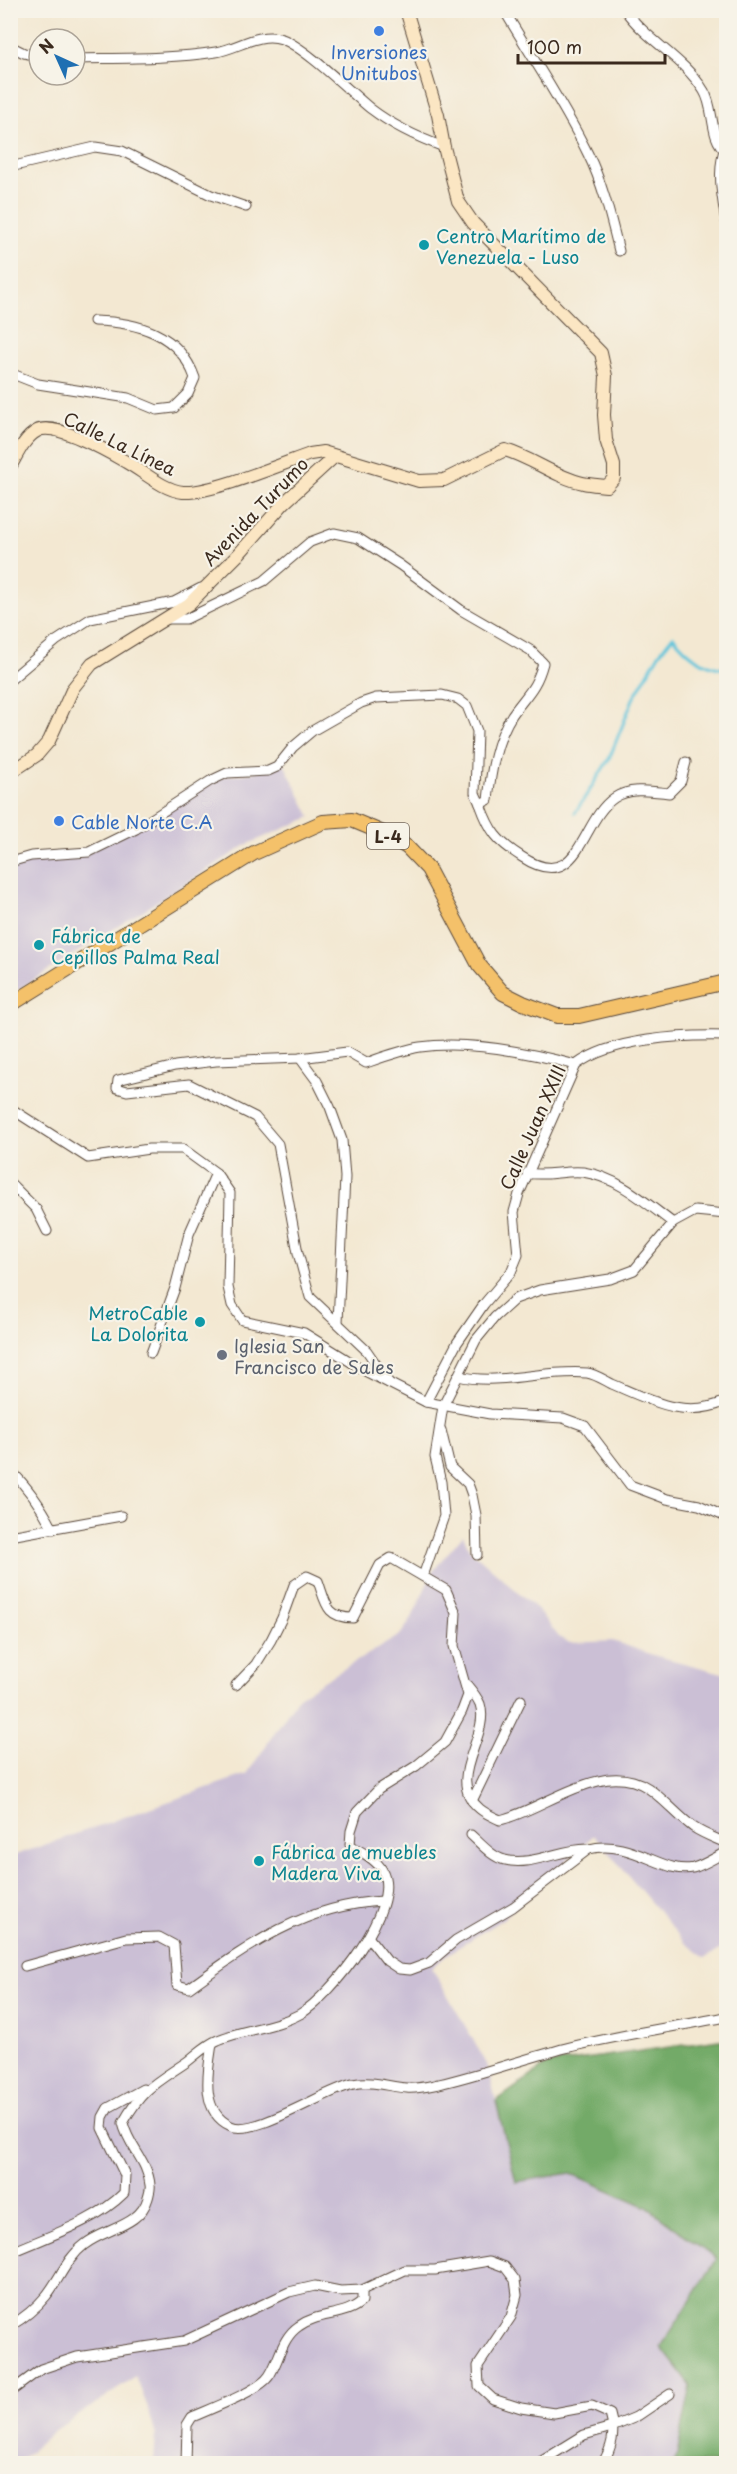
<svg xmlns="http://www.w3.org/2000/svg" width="737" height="2474" viewBox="0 0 737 2474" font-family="'Playpen Sans',sans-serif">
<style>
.industrial{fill:#cbbfd5}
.forest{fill:#73aa68;stroke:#576a43;stroke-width:1.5}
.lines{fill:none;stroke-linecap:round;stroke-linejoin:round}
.stream{stroke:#5dc4db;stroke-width:3}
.street-casing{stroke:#574639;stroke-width:11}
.secondary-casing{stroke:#574639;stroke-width:14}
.primary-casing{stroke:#574639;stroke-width:16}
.street{stroke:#fff;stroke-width:9}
.secondary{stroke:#fbe6c3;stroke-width:12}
.primary{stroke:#f4c16a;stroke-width:14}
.shop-dot{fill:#3f7fe0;stroke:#f7f3e8;stroke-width:2}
.culture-dot{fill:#0f9aa8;stroke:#f7f3e8;stroke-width:2}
.worship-dot{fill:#6b7280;stroke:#f7f3e8;stroke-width:2}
.labels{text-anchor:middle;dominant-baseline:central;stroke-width:4.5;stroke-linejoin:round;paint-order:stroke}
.shield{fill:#f7f3e8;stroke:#73665b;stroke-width:1.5}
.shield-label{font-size:16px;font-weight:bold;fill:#3b2a1e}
.shop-label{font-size:18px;fill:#366cbe;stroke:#f7f3e8}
.culture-label{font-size:18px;fill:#0d838f;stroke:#f7f3e8;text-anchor:start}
.street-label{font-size:18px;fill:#3b2a1e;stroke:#f7f3e8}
.worship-label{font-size:18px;fill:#5b616d;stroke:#f7f3e8;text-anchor:start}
</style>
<rect width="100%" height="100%" fill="#f7f3e8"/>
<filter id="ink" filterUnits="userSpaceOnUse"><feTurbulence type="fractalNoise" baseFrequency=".0167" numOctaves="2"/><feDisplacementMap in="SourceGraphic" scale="12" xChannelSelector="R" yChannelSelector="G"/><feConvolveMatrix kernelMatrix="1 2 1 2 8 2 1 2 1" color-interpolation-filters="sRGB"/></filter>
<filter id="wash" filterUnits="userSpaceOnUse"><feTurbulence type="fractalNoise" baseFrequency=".008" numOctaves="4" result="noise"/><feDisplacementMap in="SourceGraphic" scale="24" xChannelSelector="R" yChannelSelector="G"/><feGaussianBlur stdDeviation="1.35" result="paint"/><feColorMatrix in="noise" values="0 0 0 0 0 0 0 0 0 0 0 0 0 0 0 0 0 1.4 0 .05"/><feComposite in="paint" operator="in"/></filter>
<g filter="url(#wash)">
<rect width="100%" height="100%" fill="#f3e8d2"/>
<g class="industrial">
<path d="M282 760 311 817 248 844 11 994V861L87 852 218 777 252 773Z"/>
<path d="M463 1535 469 1549 535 1607 559 1637 570 1643 613 1641 653 1655 726 1674V1946L705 1958 685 1943 594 1835 504 1918 448 1954 432 1968 487 2064 516 2182 571 2173 647 2207 717 2259 661 2347 691 2386 677 2454 673 2463H154L156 2436 148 2408 136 2377 54 2431 17 2463H11L10 1857 247 1774 299 1696 400 1635 411 1620 433 1571Z"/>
</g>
<path class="forest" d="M726 2039V2463H673L677 2454 691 2386 661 2347 717 2259 647 2207 571 2173 516 2182 496 2101 548 2064Z"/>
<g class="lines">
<path class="stream" d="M575 813 609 759 633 699 659 654 673 636C687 654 703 667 726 669"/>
</g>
</g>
<g filter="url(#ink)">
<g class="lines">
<defs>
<g id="street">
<path d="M504 10C532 58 564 104 588 154 603 184 611 219 619 251"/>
<path d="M625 10C647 41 684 58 704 91 715 108 709 139 726 151"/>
<path d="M10 46 24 53 39 56"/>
<path d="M75 59C122 58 169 59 216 52 237 49 259 31 282 39 306 48 349 91 371 109 392 125 419 138 444 147"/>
<path d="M724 150C717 174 722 197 726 221"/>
<path d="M10 167 95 147 122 151 211 195 246 207"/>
<path d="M10 373 38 384 128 398 157 410 174 408 188 394 195 378C179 333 137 322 94 321"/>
<path d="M10 680 56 641 90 619 174 602 201 588"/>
<path d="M480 804C490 832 497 841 522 857 580 895 580 821 614 798 630 787 651 791 669 793L681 781 686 762"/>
<path d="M10 862 31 856 89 852 136 829 210 781 227 773 268 771 277 767 293 747 312 731 361 703 376 698 442 695 458 699 467 706 477 731 475 793 480 804 488 800C491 771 496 740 512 715 526 695 536 689 543 663L530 650 461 610 400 565 358 538 334 533 310 542 264 581 186 619H165"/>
<path d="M300 1058 317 1081 330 1107 342 1140 345 1177 338 1322"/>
<path d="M10 1108 88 1158 149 1149H183L216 1173 230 1193 228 1287 232 1305 242 1320 304 1333 367 1372 426 1402 490 1414 563 1418 585 1426 630 1485 667 1499 699 1505 726 1517"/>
<path d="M527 1173C545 1177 565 1170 583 1172 618 1177 646 1203 673 1223"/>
<path d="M10 1183 36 1209 47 1231"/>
<path d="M151 1353 175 1288 189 1234 216 1173"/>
<path d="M458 1376C501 1386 544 1369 587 1373 595 1374 604 1380 612 1384 650 1400 685 1420 726 1401"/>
<path d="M389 1383 367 1351 310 1297 298 1253 278 1144 255 1117 189 1084 127 1091 117 1088 118 1080 175 1066 216 1061 300 1058 347 1052 366 1063C383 1057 402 1050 420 1047 469 1040 528 1052 576 1065"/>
<path d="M426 1402 457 1343 484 1304 511 1272 518 1255 514 1212 519 1194 576 1065C612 1038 682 1035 726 1036"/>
<path d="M441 1430 450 1467 468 1484 472 1495 476 1515 477 1555"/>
<path d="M10 1470C29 1488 41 1506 53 1529"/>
<path d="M10 1536 121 1516"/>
<path d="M423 1576 444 1516 441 1482 435 1457 443 1406 476 1340 495 1317 515 1299 540 1290 610 1279 634 1270 673 1223 695 1211 726 1214"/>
<path d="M467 1685C472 1691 477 1697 480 1704 491 1737 443 1779 480 1809 486 1814 494 1817 500 1820 544 1810 602 1758 648 1788 664 1799 677 1815 693 1827 703 1834 715 1838 726 1843"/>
<path d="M472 1801 521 1700"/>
<path d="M471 1835C481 1844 492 1857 505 1860 532 1867 561 1848 589 1849"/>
<path d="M369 1938 387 1961 399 1969 410 1970 429 1963 456 1940 513 1907 589 1849C630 1838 664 1875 693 1868 704 1865 716 1857 726 1852"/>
<path d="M25 1966 126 1938 159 1937 174 1945 177 1985 189 1988C250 1944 305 1905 383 1901"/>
<path d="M212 2044C208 2070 199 2112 231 2126 255 2137 325 2090 353 2084 372 2080 389 2087 407 2088 417 2089 429 2086 439 2084 482 2074 523 2059 566 2048 619 2035 673 2027 726 2017"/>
<path d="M10 2253C48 2236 95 2222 124 2193L125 2175 102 2128 103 2117 108 2108 143 2089"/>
<path d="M10 2326C24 2318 36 2308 46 2296 59 2280 67 2258 84 2245 105 2228 140 2227 148 2198 149 2194 151 2189 150 2185 148 2161 128 2146 123 2123 143 2087 156 2083 188 2061 197 2054 207 2044 218 2040 245 2029 274 2028 300 2014 331 1996 403 1907 382 1870 376 1859 360 1851 350 1845L351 1831 357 1812 379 1789 416 1766 445 1742 462 1711 468 1695 454 1646 456 1613 446 1590 391 1558 380 1565 353 1618C326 1618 326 1603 318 1581L307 1576 294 1585 282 1618 271 1640 256 1664 236 1685"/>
<path d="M10 2392 41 2369 77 2357 184 2341 289 2292 315 2286 340 2291 362 2290 405 2270H435L489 2261 505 2267 515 2280 517 2295 511 2317 478 2366 479 2386 493 2399 521 2408 554 2413 592 2406 610 2414C616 2433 612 2448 602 2464"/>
<path d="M186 2464 187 2425 192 2417C210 2409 259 2391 269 2376 280 2360 281 2338 299 2326 318 2312 346 2317 362 2301V2290"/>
<path d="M537 2464 584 2435 612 2427 636 2417 670 2394"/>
</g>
<g id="secondary">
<path d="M10 467C17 455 24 438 37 431 54 421 109 452 126 462 143 471 163 490 183 492 210 494 282 464 310 454L323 452 419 481 444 480 505 450C532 458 555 477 583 483 591 485 599 485 607 486L614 478V465L606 440 604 415 606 376 601 353 473 223 458 201 444 147 438 115 406 10"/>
<path d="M10 773 37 755 49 741 73 688 92 664 189 604 237 556 284 503 335 456"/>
</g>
<path id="primary" d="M10 1005 254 853 323 822 352 820 383 833 407 847 428 869 479 965 503 993 523 1003 557 1016H579L726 982"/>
</defs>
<use href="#street" class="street-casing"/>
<use href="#secondary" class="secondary-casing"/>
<use href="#primary" class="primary-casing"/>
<use href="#street" class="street"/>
<use href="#secondary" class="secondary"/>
<use href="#primary" class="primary"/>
</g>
</g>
<g class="shop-dot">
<circle cx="379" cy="31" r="6"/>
<circle cx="59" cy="821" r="6"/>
</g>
<g class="culture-dot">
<circle cx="424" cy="245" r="6"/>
<circle cx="39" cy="945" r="6"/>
<circle cx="200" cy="1322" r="6"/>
<circle cx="259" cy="1861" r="6"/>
</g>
<circle class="worship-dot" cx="222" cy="1355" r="6"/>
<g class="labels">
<rect class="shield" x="367" y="823" width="42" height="26" rx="4.5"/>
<g class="shield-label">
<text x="388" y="836">L-4</text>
</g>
<g class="shop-label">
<text x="379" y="51">Inversiones<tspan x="379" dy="21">Unitubos</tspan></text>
<text x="71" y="821" text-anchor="start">Cable Norte C.A</text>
</g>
<g class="culture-label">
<text x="436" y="235">Centro Marítimo de<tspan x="436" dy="21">Venezuela - Luso</tspan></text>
<text x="51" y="935">Fábrica de<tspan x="51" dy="21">Cepillos Palma Real</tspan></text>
<text x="188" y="1312" text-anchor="end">MetroCable<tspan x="188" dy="21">La Dolorita</tspan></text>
<text x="271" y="1851">Fábrica de muebles<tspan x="271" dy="21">Madera Viva</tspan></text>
</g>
<g class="street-label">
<text transform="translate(120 443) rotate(26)">Calle La Línea</text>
<text transform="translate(255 511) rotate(-46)">Avenida Turumo</text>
<text transform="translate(532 1127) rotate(-66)">Calle Juan XXIII</text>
</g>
<g class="worship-label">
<text x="234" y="1345">Iglesia San<tspan x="234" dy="21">Francisco de Sales</tspan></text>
</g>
</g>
<rect width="737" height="2474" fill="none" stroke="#f7f3e8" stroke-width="36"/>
<g transform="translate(57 57) rotate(315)"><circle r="28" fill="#f7f3e8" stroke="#aca397" stroke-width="1.5"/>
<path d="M0-4.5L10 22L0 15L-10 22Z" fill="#1f6fb2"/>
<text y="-9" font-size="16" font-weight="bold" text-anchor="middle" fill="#3b2a1e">N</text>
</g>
<path d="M518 54v9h147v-9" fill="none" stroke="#3b2a1e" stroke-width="3"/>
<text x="527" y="54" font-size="18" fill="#3b2a1e" stroke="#f7f3e8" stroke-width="4.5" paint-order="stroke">100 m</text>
</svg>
